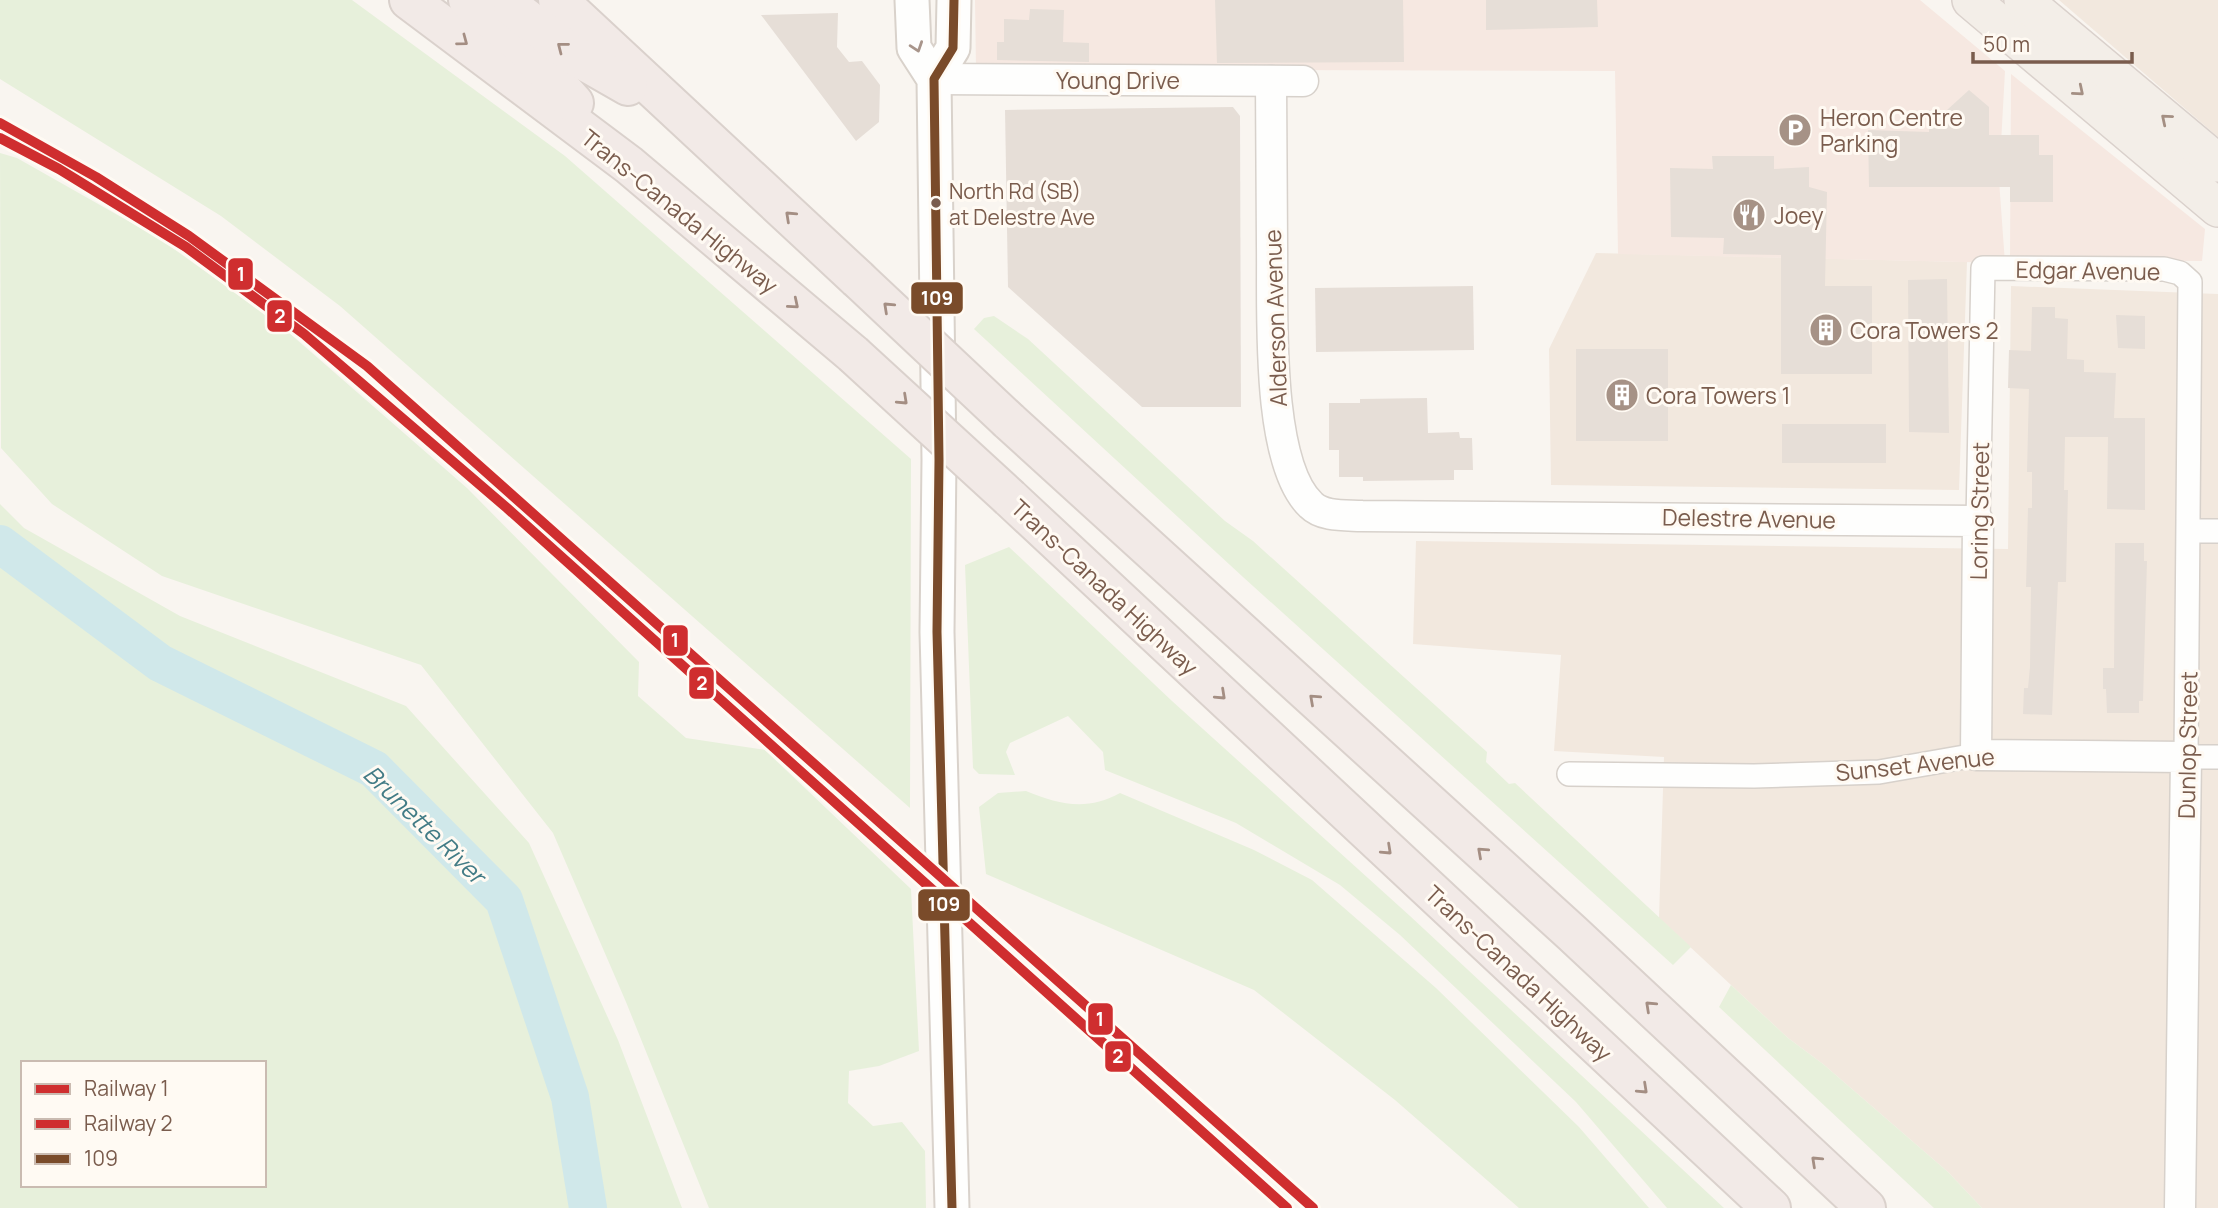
<svg xmlns="http://www.w3.org/2000/svg" width="2218" height="1208" viewBox="0 0 2218 1208" font-family="Manrope,sans-serif">
<style>
.residential{fill:#f2e8de}
.commercial{fill:#f6e8e1}
.green{fill:#e7f0db;fill-rule:evenodd}
.lines{fill:none;stroke-linecap:round;stroke-linejoin:round}
.river{stroke:#d0e8ea;stroke-width:38}
.building{fill:#e6ded7}
.minor-casing{stroke:#d7d1cb;stroke-width:26}
.tertiary-casing{stroke:#d7d1cb;stroke-width:33}
.secondary-casing{stroke:#d9d2cb;stroke-width:37}
.primary-casing{stroke:#dad1cc;stroke-width:40}
.motorway-casing{stroke:#dad1cc;stroke-width:42}
.minor{stroke:#fefefd;stroke-width:23}
.tertiary{stroke:#fefefd;stroke-width:30}
.secondary{stroke:#fefefd;stroke-width:33}
.primary{stroke:#f3eee8;stroke-width:37}
.motorway{stroke:#f2eae7;stroke-width:38}
.motorway-bridge-casing{stroke:#dad1cc;stroke-width:42;stroke-linecap:butt}
.motorway-bridge{stroke:#f2eae7;stroke-width:38}
.bus-1-casing{stroke:#fffaf3;stroke-width:14}
.bus-1{stroke:#7a4b2a;stroke-width:9}
.rail-1-casing{stroke:#fffaf3;stroke-width:16}
.rail-2-casing{stroke:#fffaf3;stroke-width:16}
.rail-1{stroke:#cf2e2f;stroke-width:10}
.rail-2{stroke:#cf2e2f;stroke-width:10}
.oneway{stroke:#a48e83}
.oneway2{stroke:#a8958b}
.oneway3{stroke:#a48f83}
.bus-dot{fill:#7a5c4d;stroke:#fffaf3;stroke-width:2.5}
.labels{text-anchor:middle;dominant-baseline:central;stroke-width:6;stroke-linejoin:round;paint-order:stroke}
.bus-label{font-size:21px;fill:#7a5c4d;stroke:#fffaf3;text-anchor:start}
.street-label{font-size:23px;fill:#7a5c4d;stroke:#fffaf3}
.poi-label{font-size:23px;fill:#7a5c4d;stroke:#fffaf3;text-anchor:start}
.water-label{font-size:24px;font-style:italic;fill:#437c86;stroke:#fffaf3}
.line-badge{stroke:#fffaf3;stroke-width:2.5}
.badge-label{font-size:19px;text-anchor:middle;font-weight:bold;fill:#fff}
</style>
<rect width="100%" height="100%" fill="#f9f5f0"/>
<g class="residential">
<path d="M2059 0H2218V137Z"/>
<path d="M1596 253 1967 262 1959 490 1551 485 1549 349Z"/>
<path d="M2011 286 2218 294V1208H1982L1948 1172 1823 1064 1788 1038 1659 918 1664 757 1554 751 1561 655 1413 644 1416 541 2008 549Z"/>
</g>
<g class="commercial">
<path d="M975 0H1920L2005 71 1999 180 2005 263 1618 254 1615 71 976 69Z"/>
<path d="M2011 74 2205 229 2202 261 2010 260Z"/>
</g>
<g class="green">
<path d="M0 0H352L565 156 911 459 910 808 340 306 221 216 0 79Z"/>
<path d="M0 153 17 158 160 239 280 325 467 488 639 662 638 696 686 738 765 750 911 889 919 1051 879 1066 849 1071 848 1103 873 1126 902 1122 925 1151 926 1208H709L626 1002 553 833 421 665 162 576 52 504 1 448Z"/>
<path d="M994 316 1028 339 1225 521 1253 541 1487 752 1486 762 1509 784 1515 783 1691 947 1673 965 1243 577 974 329 984 318Z"/>
<path d="M0 504 24 528 180 616 406 706 529 843 618 1040 682 1208H0ZM23 1063H264V1185H23Z"/>
<path d="M1009 547 1172 701 1410 916 1724 1208H1667L1576 1102 1400 935 1340 885 1236 823 1105 770 1103 752 1068 716 1010 743 1006 752 1015 775 979 774 973 768 965 565Z"/>
<path d="M1026 791C1059 805 1088 811 1120 793L1254 850 1312 880 1436 988 1579 1127 1649 1208H1519L1395 1100 1254 990 986 874 979 807 998 793Z"/>
<path d="M1731 985 1788 1038 1823 1064 1948 1172 1982 1208H1934L1719 1007Z"/>
</g>
<g class="lines">
<path class="river" d="M0 544 160 663 374 769 504 900 570 1097 588 1208"/>
</g>
<g class="building">
<path d="M1215 0H1403L1404 62 1217 63Z"/>
<path d="M1486 0H1597L1598 27 1486 30Z"/>
<path d="M1030 9 1064 10 1063 42 1089 43V62L997 60V42H1004V19L1029 20Z"/>
<path d="M838 13 837 47 849 62 862 61 880 85 879 122 856 141 761 15Z"/>
<path d="M1969 90 1989 107V135H2039V155H2053V202H2010V187H1869L1868 130 1929 132V110H1947Z"/>
<path d="M1233 107 1240 116 1241 407H1142L1008 287 1005 110Z"/>
<path d="M1712 156H1774V169L1809 167V187L1827 192 1825 286H1872V374H1781V255L1723 254 1724 238 1671 237 1670 168 1713 169Z"/>
<path d="M1947 279 1949 433 1909 432 1908 280Z"/>
<path d="M1473 286 1474 350 1316 352 1315 288Z"/>
<path d="M2032 307H2055V318L2068 319 2067 359 2084 360V372L2116 373 2114 418H2145V510L2107 509 2108 437H2065L2064 490H2068L2066 582H2058L2052 715 2023 714 2024 688H2028L2030 667 2031 587H2026L2028 508H2032V472H2027L2029 389 2008 388 2009 350 2031 351Z"/>
<path d="M2116 315 2145 316V349L2118 348Z"/>
<rect x="1576" y="349" width="92" height="92"/>
<path d="M1427 398 1428 433 1459 432 1460 438H1472L1473 470H1454V480L1363 481V477H1339V450H1329V403H1360V399Z"/>
<rect x="1782" y="424" width="104" height="39"/>
<path d="M2115 543H2144V561H2147L2143 701H2139V713H2107L2106 689H2103V668H2114Z"/>
</g>
<g class="lines">
<defs>
<g id="minor">
<path d="M1978 521 1983 268 2164 269 2180 273 2190 282 2186 757H2218"/>
<path d="M2190 531H2218"/>
<path d="M1569 774 1754 776 1879 772 1976 755"/>
</g>
<g id="tertiary">
<path d="M934 79 1303 81"/>
<path d="M1271 81C1271 136 1272 191 1272 246 1273 306 1265 462 1311 505 1323 517 1345 515 1362 516L1978 521 1976 755 2186 757 2180 1208"/>
</g>
<g id="secondary">
<path d="M912 0 914 48 934 79 939 460 937 632 952 1208"/>
<path d="M934 79 953 48 954 0"/>
</g>
<g id="primary">
<path d="M1971 0 2218 208"/>
<path d="M2023 0 2218 163"/>
</g>
<g id="motorway">
<path d="M409 0 629 165 853 354"/>
<path d="M468 0 523 46 574 103"/>
<path d="M558 0 858 279"/>
<path d="M513 8 572 54 628 86"/>
<path d="M1009 421 1572 933 1866 1208"/>
<path d="M1010 498 1771 1208"/>
</g>
</defs>
<use href="#minor" class="minor-casing"/>
<use href="#tertiary" class="tertiary-casing"/>
<use href="#secondary" class="secondary-casing"/>
<use href="#primary" class="primary-casing"/>
<use href="#motorway" class="motorway-casing"/>
<use href="#minor" class="minor"/>
<use href="#tertiary" class="tertiary"/>
<use href="#secondary" class="secondary"/>
<use href="#primary" class="primary"/>
<use href="#motorway" class="motorway"/>
<defs>
<g id="motorway-bridge">
<path d="M858 279 1009 421"/>
<path d="M853 354 1010 498"/>
</g>
</defs>
<use href="#motorway-bridge" class="motorway-bridge-casing"/>
<use href="#motorway-bridge" class="motorway-bridge"/>
<defs>
<path id="bus-1" d="M952 1208 937 632 939 460 934 79 953 48 954 0"/>
</defs>
<use href="#bus-1" class="bus-1-casing"/>
<use href="#bus-1" class="bus-1"/>
<defs>
<path id="rail-1" d="M0 123 96 177 189 236 367 366 1313 1208"/>
<path id="rail-2" d="M0 138 59 169 186 247 304 334 507 508 1287 1208"/>
</defs>
<use href="#rail-1" class="rail-1-casing"/>
<use href="#rail-2" class="rail-2-casing"/>
<use href="#rail-1" class="rail-1"/>
<use href="#rail-2" class="rail-2"/>
</g>
<defs><path id="oneway-chevron" d="M-2-3.5L2.5 0L-2 3.5" fill="none" stroke-width="1.6" stroke-linecap="round" stroke-linejoin="round" transform="scale(1.75)"/></defs>
<g class="oneway">
<use href="#oneway-chevron" transform="translate(463 41) rotate(37)"/>
<use href="#oneway-chevron" transform="translate(562 47) rotate(-142)"/>
<use href="#oneway-chevron" transform="translate(790 216) rotate(-137)"/>
<use href="#oneway-chevron" transform="translate(794 304) rotate(40)"/>
<use href="#oneway-chevron" transform="translate(888 307) rotate(-137)"/>
<use href="#oneway-chevron" transform="translate(903 400) rotate(43)"/>
<use href="#oneway-chevron" transform="translate(1221 695) rotate(43)"/>
<use href="#oneway-chevron" transform="translate(1314 699) rotate(-138)"/>
<use href="#oneway-chevron" transform="translate(1387 850) rotate(43)"/>
<use href="#oneway-chevron" transform="translate(1482 852) rotate(-138)"/>
<use href="#oneway-chevron" transform="translate(1650 1006) rotate(-137)"/>
<use href="#oneway-chevron" transform="translate(1643 1089) rotate(43)"/>
<use href="#oneway-chevron" transform="translate(1816 1161) rotate(-137)"/>
</g>
<use class="oneway2" href="#oneway-chevron" transform="translate(917 47) rotate(71)"/>
<g class="oneway3">
<use href="#oneway-chevron" transform="translate(2079 91) rotate(40)"/>
<use href="#oneway-chevron" transform="translate(2166 119) rotate(-140)"/>
</g>
<defs>
<symbol id="parking-disc" viewBox="-11 -11 22 22"><circle r="9.5" fill="#a69286" stroke="#fffaf3"/><path d="M-3.5-5.5H1a3.5 3.5 0 0 1 0 7H-1V5.5H-3.5ZM-1-3.4V-.6H.8a1.4 1.4 0 0 0 0-2.8Z" fill="#fff"/></symbol>
<symbol id="restaurant-disc" viewBox="-11 -11 22 22"><circle r="9.5" fill="#a69286" stroke="#fffaf3"/><path d="M-5-6h1v4h1v-4h1v4h1v-4h1v5L-1.5 .5V6h-2V.5L-5-1ZM5-6V6H3V1.5H1.5Q1.5-4 5-6Z" fill="#fff"/></symbol>
<symbol id="building-disc" viewBox="-11 -11 22 22"><circle r="9.5" fill="#a69286" stroke="#fffaf3"/><path d="M-4-6H4V6H1V3H-1V6H-4ZM-2.5-4.3h1.7v1.8h-1.7ZM.8-4.3h1.7v1.8H.8ZM-2.5-1h1.7V.8h-1.7ZM.8-1h1.7V.8H.8Z" fill="#fff"/></symbol>
</defs>
<g fill-rule="evenodd">
<use href="#parking-disc" x="1776" y="111" width="38" height="38"/>
<use href="#restaurant-disc" x="1730" y="196" width="38" height="38"/>
<use href="#building-disc" x="1807" y="311" width="38" height="38"/>
<use href="#building-disc" x="1603" y="376" width="38" height="38"/>
</g>
<circle class="bus-dot" cx="936" cy="203" r="6"/>
<g class="labels">
<g class="bus-label">
<text x="949" y="191">North Rd (SB)<tspan x="949" dy="26">at Delestre Ave</tspan></text>
</g>
<g class="street-label">
<text x="1118" y="80">Young Drive</text>
<text transform="translate(680 211) rotate(39)">Trans-Canada Highway</text>
<text transform="translate(2088 270) rotate(1)">Edgar Avenue</text>
<text transform="translate(1275 318) rotate(-92)">Alderson Avenue</text>
<text transform="translate(1979 511) rotate(-89)">Loring Street</text>
<text transform="translate(1749 518) rotate(1)">Delestre Avenue</text>
<text transform="translate(1105 587) rotate(43)">Trans-Canada Highway</text>
<text transform="translate(2187 745) rotate(-89)">Dunlop Street</text>
<text transform="translate(1915 764) rotate(-6)">Sunset Avenue</text>
<text transform="translate(1519 973) rotate(43)">Trans-Canada Highway</text>
</g>
<g class="poi-label">
<text x="1820" y="117">Heron Centre<tspan x="1820" dy="26">Parking</tspan></text>
<text x="1774" y="215">Joey</text>
<text x="1850" y="330">Cora Towers 2</text>
<text x="1646" y="395">Cora Towers 1</text>
</g>
<g class="water-label">
<text transform="translate(425 824) rotate(44)">Brunette River</text>
</g>
</g>
<g class="line-badge">
<rect x="227" y="257" width="27" height="34" rx="7" fill="#cf2e2f"/>
<rect x="910" y="281" width="54" height="34" rx="7" fill="#7a4b2a"/>
<rect x="266" y="299" width="27" height="34" rx="7" fill="#cf2e2f"/>
<rect x="662" y="624" width="27" height="33" rx="7" fill="#cf2e2f"/>
<rect x="688" y="666" width="27" height="34" rx="7" fill="#cf2e2f"/>
<rect x="917" y="888" width="54" height="34" rx="7" fill="#7a4b2a"/>
<rect x="1087" y="1002" width="27" height="34" rx="7" fill="#cf2e2f"/>
<rect x="1104" y="1040" width="28" height="33" rx="7" fill="#cf2e2f"/>
</g>
<g class="badge-label">
<text x="241" y="281">1</text>
<text x="937" y="305">109</text>
<text x="280" y="323">2</text>
<text x="675" y="647">1</text>
<text x="702" y="690">2</text>
<text x="944" y="911">109</text>
<text x="1100" y="1026">1</text>
<text x="1118" y="1063">2</text>
</g>
<rect x="21" y="1061" width="245" height="126" fill="#fffaf3" stroke="#cabbb1" stroke-width="2"/>
<rect x="35" y="1084" width="35" height="10" fill="#cf2e2f" stroke="#cabbb1" stroke-width="2"/>
<text x="84" y="1096" font-size="21" fill="#7a5c4d">Railway 1</text>
<rect x="35" y="1119" width="35" height="10" fill="#cf2e2f" stroke="#cabbb1" stroke-width="2"/>
<text x="84" y="1131" font-size="21" fill="#7a5c4d">Railway 2</text>
<rect x="35" y="1154" width="35" height="10" fill="#7a4b2a" stroke="#cabbb1" stroke-width="2"/>
<text x="84" y="1166" font-size="21" fill="#7a5c4d">109</text>
<path d="M1973 52v10h159v-10" fill="none" stroke="#7a5c4d" stroke-width="3.5"/>
<text x="1983" y="52" font-size="21" fill="#7a5c4d" stroke="#fffaf3" stroke-width="5" paint-order="stroke">50 m</text>
</svg>
